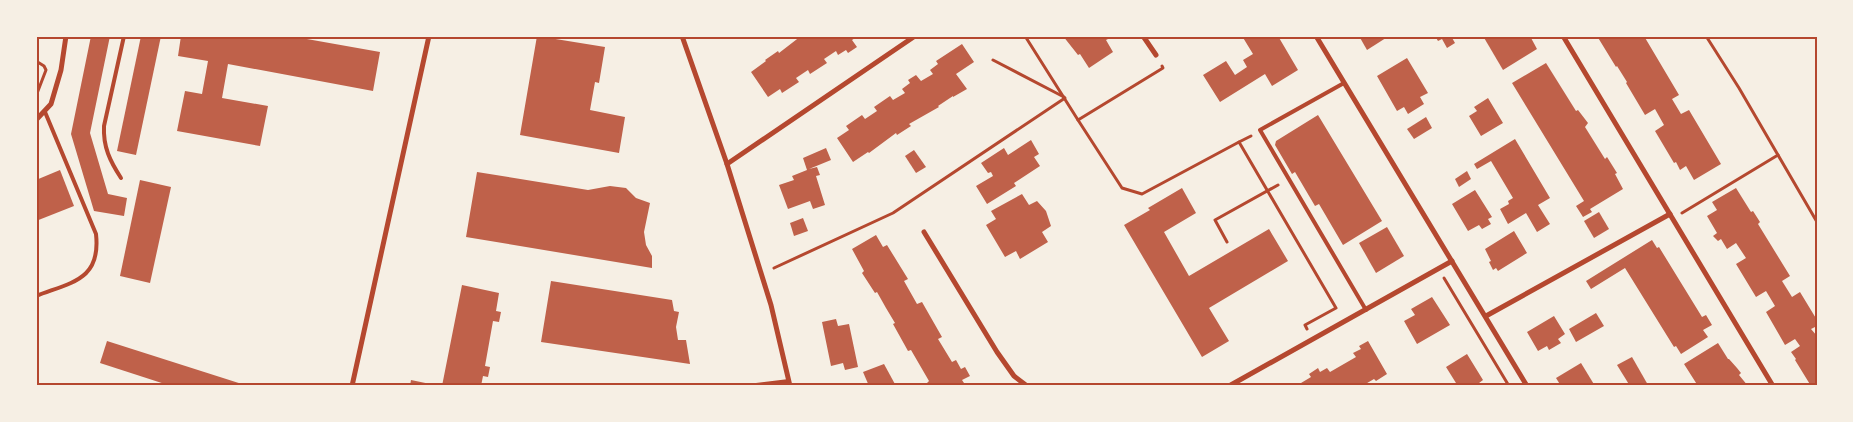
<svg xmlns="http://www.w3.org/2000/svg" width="1853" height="422" viewBox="0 0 1853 422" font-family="Karla,sans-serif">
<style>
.building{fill:#bf614a}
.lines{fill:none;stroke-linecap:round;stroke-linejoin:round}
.path{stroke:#b5482f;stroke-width:3}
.service{stroke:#b5482f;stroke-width:4}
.minor{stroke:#b5482f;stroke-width:5}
.neatline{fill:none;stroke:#b5482f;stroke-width:2}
</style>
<rect width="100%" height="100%" fill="#f6efe4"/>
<g class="building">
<path d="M91 36H110L90 133 108 194 127 198 124 216 94 211 71 134Z"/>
<path d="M141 36H161L136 155 117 151Z"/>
<path d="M181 36H290L380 52 373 91 228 64 222 98 268 106 260 146 177 131 185 91 202 94 208 61 178 56Z"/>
<path d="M537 36 605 47 599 83 595 82 590 110 625 117 619 153 520 135Z"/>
<path d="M801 36H858L852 40 857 47 848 53 846 50 838 55 836 51 824 59 827 63 810 74 808 70 796 78 799 82 782 93 780 89 768 97 751 72 766 61 765 60 778 51 779 53Z"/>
<path d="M1063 36H1109L1110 38 1106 40 1113 52 1089 68 1080 54 1078 55Z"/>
<path d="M1242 36H1278L1298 70 1272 86 1265 74 1220 102 1203 75 1226 61 1235 75 1247 67 1243 60 1253 54Z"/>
<path d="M1359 36H1389L1367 50Z"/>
<path d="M1435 36H1451L1455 43 1447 48 1442 39 1438 41Z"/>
<path d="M1483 36H1530L1537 49 1503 70Z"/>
<path d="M1597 36H1644L1679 95 1672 99 1681 114 1689 110 1721 164 1694 180 1686 166 1680 170 1676 162 1674 163 1655 131 1664 125 1655 109 1645 115 1626 83 1627 82 1617 66 1616 67Z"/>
<path d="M962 44 974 62 956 74 967 89 953 97V96L938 106 939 107 909 124 911 126 897 135 896 133 869 153 868 152 853 162 837 138 849 130 846 126 862 115 865 119 877 111 874 107 890 96 893 100 905 93 902 89 910 83 908 80 916 75 921 81 933 74 930 70 938 64 936 61Z"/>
<path d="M1407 58 1428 93 1420 97 1424 104 1408 114 1404 107 1397 111 1377 76Z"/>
<path d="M1546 63 1576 111 1578 110 1588 123 1585 127 1605 159 1607 157 1617 173 1615 174 1623 189 1590 209 1592 212 1583 217 1576 206 1584 201 1512 83Z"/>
<path d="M1488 98 1503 123 1481 136 1469 116 1477 111 1474 107Z"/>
<path d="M1318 115 1382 221 1343 245 1319 204 1315 206 1295 172 1292 174 1275 145 1276 141Z"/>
<path d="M1426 117 1432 128 1414 139 1407 129Z"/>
<path d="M1515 139 1550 198 1538 205 1550 224 1537 232 1526 213 1508 224 1500 209 1509 204 1508 201 1513 198 1491 161 1477 169 1474 164Z"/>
<path d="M1031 140 1039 154 1034 157 1040 166 1014 183 1016 186 987 204 976 186 993 176 991 172 988 173 981 163 1004 148 1008 155Z"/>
<path d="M826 148 831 160 809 169 817 167 820 175 816 176 825 205 813 209 810 201 788 209 779 185 794 180 792 176 807 170 803 158Z"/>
<path d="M914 150 926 167 916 173 905 156Z"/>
<path d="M60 170 74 206 36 221V180Z"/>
<path d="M1467 171 1471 179 1459 187 1455 179Z"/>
<path d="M477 172 588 190 610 186 626 188 636 198 650 203 644 232 646 245 652 256V268L466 237Z"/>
<path d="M140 180 171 187 150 283 120 276Z"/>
<path d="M1182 188 1196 213 1164 232 1189 276 1269 229 1288 261 1209 308 1229 341 1202 357 1124 225 1150 210 1148 208Z"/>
<path d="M1736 188 1751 212 1753 211 1760 222 1758 224 1790 276 1782 281 1792 297 1800 292 1817 320V326L1811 329 1817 336V386H1811L1795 360 1796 359 1791 352 1800 346 1795 339 1785 345 1766 312 1775 306 1766 291 1756 297 1736 264 1746 258 1736 243 1727 249 1721 239 1718 241 1713 236 1717 233 1707 216 1717 210 1712 202Z"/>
<path d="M1475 190 1492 217 1488 219 1491 224 1482 229 1479 225 1468 231 1452 204Z"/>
<path d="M1022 194 1029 205 1037 201 1046 211 1051 226 1042 232 1048 242 1020 259 1016 251 1005 257 986 225 996 219 991 211Z"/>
<path d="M1599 212 1609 229 1594 238 1584 221Z"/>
<path d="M803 218 808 231 794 236 790 223Z"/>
<path d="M1387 227 1404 256 1376 273 1359 243Z"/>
<path d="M1514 231 1527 253 1498 271 1496 268 1493 270 1489 262 1491 261 1485 249Z"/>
<path d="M876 235 883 247 887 245 908 279 904 281 917 304 922 302 942 337 938 339 952 362 956 360 961 369 965 367 970 376 962 380 966 386H929L927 383 929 381 911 350 908 351 893 324 895 323 886 308 877 292 875 293 862 273 864 271 852 249Z"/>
<path d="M1652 240 1657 248 1659 247 1702 317 1706 315 1712 325 1703 330 1708 337 1681 354 1676 346 1674 347 1625 268 1591 289 1586 281Z"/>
<path d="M551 281 672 300 674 311 679 312 676 327 678 340H686L690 364 541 342Z"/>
<path d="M462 285 499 293 496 311 501 312 499 322 493 321 485 366 490 367 488 377 483 376 481 386H442Z"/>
<path d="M1432 297 1450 325 1417 344 1404 321 1415 315 1411 309Z"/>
<path d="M1596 313 1604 326 1576 342 1569 329Z"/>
<path d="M1554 316 1565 334 1558 339 1561 343 1549 350 1547 346 1538 351 1527 332Z"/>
<path d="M836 319 838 326 849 324 858 367 845 370 843 363 831 366 822 322Z"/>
<path d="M107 341 245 385V386H171L100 363Z"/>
<path d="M1368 341 1387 374 1376 381 1374 379 1362 386H1296L1311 377 1309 374 1318 368 1320 372 1327 368 1330 372 1356 357 1353 353 1361 349 1359 346Z"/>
<path d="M1718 343 1728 359H1729L1737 368 1741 373 1739 375 1748 386H1698L1684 364Z"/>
<path d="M1467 354 1483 380 1475 386H1451L1456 383 1446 367Z"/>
<path d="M1632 357 1648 385 1646 386H1630L1617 365Z"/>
<path d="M1581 363 1595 386H1561L1556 378Z"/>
<path d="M884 364 896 386H869L863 372Z"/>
<path d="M411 380 435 385V386H410Z"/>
</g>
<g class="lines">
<g class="path">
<path d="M1025 36 1078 120 1163 68 1162 66"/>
<path d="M1706 36 1739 88 1817 222"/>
<path d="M36 39 37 36"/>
<path d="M993 60 1064 97"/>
<path d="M36 61 44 66 46 70 36 96"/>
<path d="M1078 120 1122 188 1142 194 1239 142 1336 308 1305 325 1307 329"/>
<path d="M1239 142 1251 136"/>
<path d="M1682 213 1778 155"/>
<path d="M1227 242 1215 220 1278 185"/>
<path d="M774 268 893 213 1065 98"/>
<path d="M1444 278 1509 386"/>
</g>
<g class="service">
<path d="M1344 83 1260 130 1366 310"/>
<path d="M121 178C110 161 103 147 104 126L124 36"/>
<path d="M36 296C72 282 101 280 96 234L45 112"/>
<path d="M748 386 789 381"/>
</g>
<g class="minor">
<path d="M682 36 727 164 771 305 790 386"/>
<path d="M1143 36 1156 55"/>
<path d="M1316 36 1527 386"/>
<path d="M1563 36 1773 386"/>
<path d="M36 120 51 104 61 70 66 36"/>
<path d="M727 164 915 36"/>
<path d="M924 232 997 352 1014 376 1027 386"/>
<path d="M1486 316 1670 214"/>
<path d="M352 386 429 36"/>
<path d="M1229 386 1452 261"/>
</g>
</g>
<rect width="1853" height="422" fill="none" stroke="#f6efe4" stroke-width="75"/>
<rect x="38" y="38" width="1778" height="346" class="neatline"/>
</svg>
